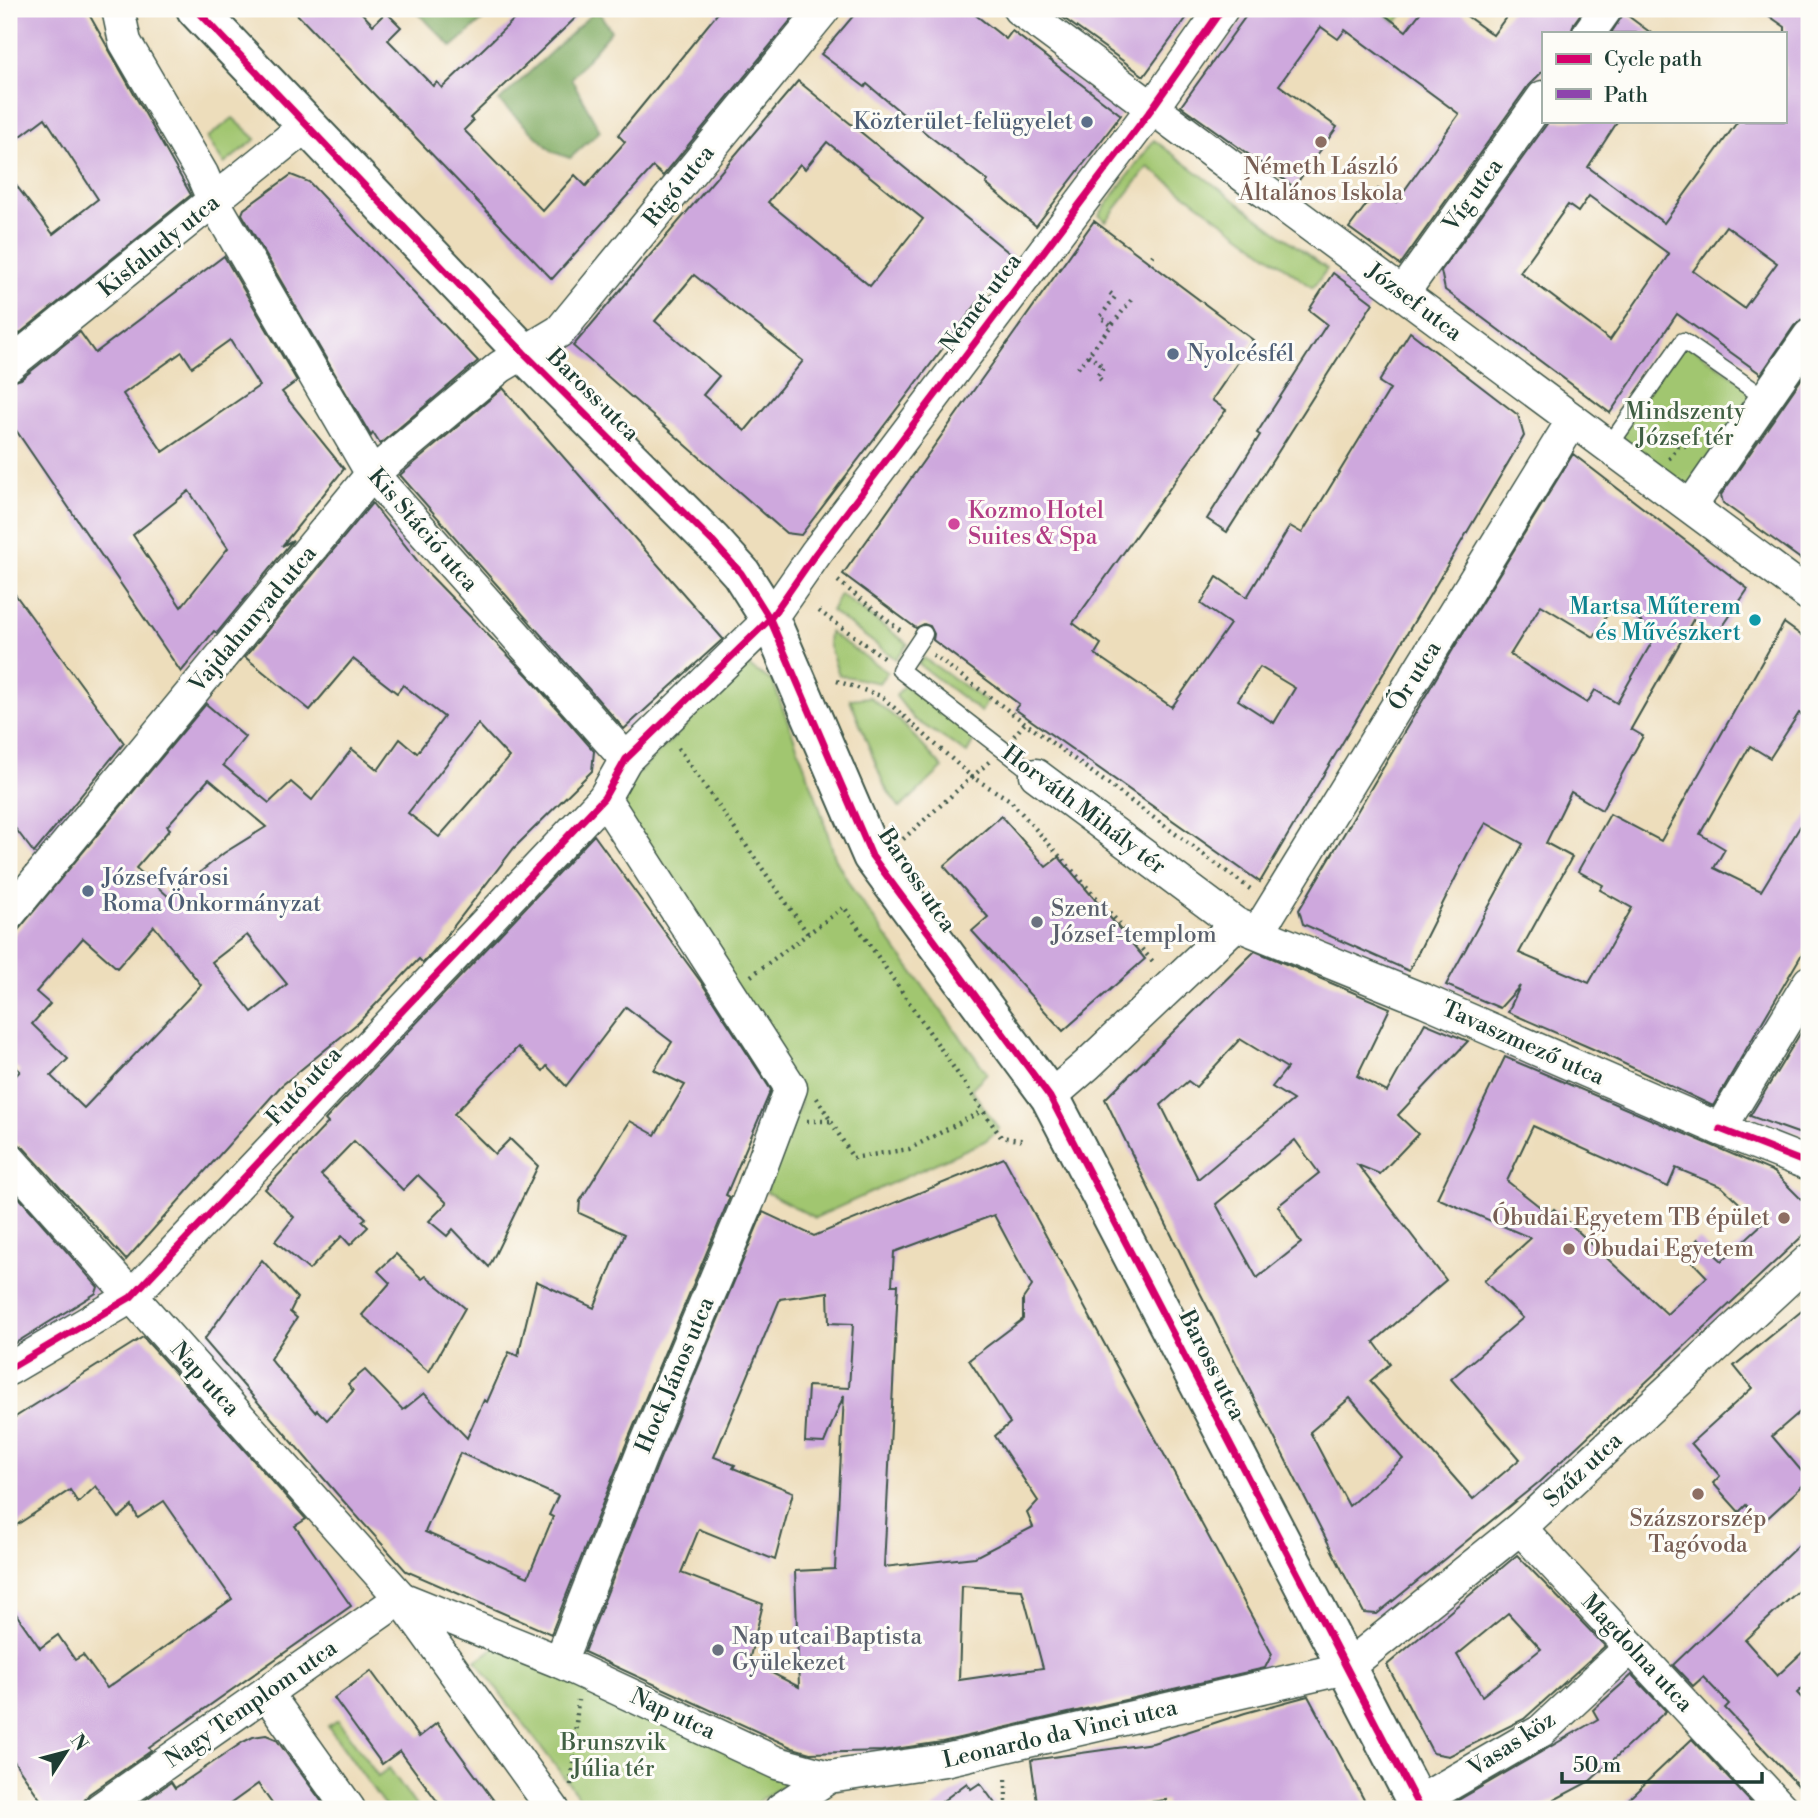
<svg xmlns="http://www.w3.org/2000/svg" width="1818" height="1818" viewBox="0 0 1818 1818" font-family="'Libre Bodoni',serif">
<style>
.green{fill:#a1c670;stroke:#608252;stroke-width:2}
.forest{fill:#80ab62;stroke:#50744b;stroke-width:2}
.building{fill:#cea8dd;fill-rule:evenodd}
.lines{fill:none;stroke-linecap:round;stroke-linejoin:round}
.lane-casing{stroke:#3e5548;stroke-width:19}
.street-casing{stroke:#3e5548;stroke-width:35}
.secondary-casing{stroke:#3e5548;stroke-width:42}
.path{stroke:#3e5548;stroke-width:4.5;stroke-dasharray:2 5;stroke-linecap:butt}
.lane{stroke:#fff;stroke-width:16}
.street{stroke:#fff;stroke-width:32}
.secondary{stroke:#fff;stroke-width:38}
.quiet{stroke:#8e44ad;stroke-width:5;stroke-dasharray:10 5;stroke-linecap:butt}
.cycleway-casing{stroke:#fdfcf7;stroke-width:11}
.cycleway{stroke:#d6006c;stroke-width:7}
.service-dot{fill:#5c6f8a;stroke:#fdfcf7;stroke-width:2.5}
.education-dot{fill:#8d6e63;stroke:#fdfcf7;stroke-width:2.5}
.hotel-dot{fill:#d1479c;stroke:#fdfcf7;stroke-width:2.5}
.culture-dot{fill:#0f9aa8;stroke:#fdfcf7;stroke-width:2.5}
.worship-dot{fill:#6b7280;stroke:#fdfcf7;stroke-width:2.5}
.labels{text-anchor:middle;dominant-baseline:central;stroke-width:6;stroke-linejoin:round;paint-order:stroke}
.service-label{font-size:23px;fill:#4e5e75;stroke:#fdfcf7;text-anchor:start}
.education-label{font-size:23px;fill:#785e54;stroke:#fdfcf7}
.street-label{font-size:23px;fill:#1f3d34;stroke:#fdfcf7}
.park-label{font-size:23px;fill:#405f43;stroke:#fdfcf7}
.hotel-label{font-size:23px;fill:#b23c85;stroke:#fdfcf7;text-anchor:start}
.culture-label{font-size:23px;fill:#0d838f;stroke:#fdfcf7;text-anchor:end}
.worship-label{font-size:23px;fill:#5b616d;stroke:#fdfcf7;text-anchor:start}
</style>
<rect width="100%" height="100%" fill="#fdfcf7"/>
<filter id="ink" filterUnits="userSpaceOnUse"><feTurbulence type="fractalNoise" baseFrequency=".0143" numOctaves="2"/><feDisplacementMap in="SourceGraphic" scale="14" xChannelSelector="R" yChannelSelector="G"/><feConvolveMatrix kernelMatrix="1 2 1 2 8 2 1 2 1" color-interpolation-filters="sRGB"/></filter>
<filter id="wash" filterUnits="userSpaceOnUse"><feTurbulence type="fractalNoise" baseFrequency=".00686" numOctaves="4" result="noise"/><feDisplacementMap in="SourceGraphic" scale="28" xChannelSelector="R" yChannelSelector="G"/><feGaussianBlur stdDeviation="1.57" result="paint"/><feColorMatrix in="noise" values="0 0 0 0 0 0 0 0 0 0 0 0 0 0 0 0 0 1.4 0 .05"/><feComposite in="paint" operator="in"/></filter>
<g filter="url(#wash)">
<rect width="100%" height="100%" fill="#edddbb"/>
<g class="green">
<path d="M1377 9H1406L1396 23Z"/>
<path d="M233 118 256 139 224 164 207 138Z"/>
<path d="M1154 140 1327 269 1313 288 1148 167 1106 221 1099 215Z"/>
<path d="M1683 341 1765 398 1691 506 1609 446Z"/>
<path d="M840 594 908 644 896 659 831 611Z"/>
<path d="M829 632 887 672 879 683 839 675 828 643Z"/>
<path d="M924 658 987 702 981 712 918 664Z"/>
<path d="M747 665 773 682 818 802 835 858 854 892 987 1073 971 1089 999 1129 985 1141 815 1218 766 1192 801 1103 613 802 631 780Z"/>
<path d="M904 685 976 737 967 753 914 719 896 696Z"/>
<path d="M870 697 902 723 943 768 900 808 885 787 850 699Z"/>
<path d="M495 1647 792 1779 748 1809H588L476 1661Z"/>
<path d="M338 1720 378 1776 389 1768 418 1809H387L328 1726Z"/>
</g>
<g class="forest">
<path d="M414 9H489L486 17 452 47Z"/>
<path d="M597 9 611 31 571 78 600 131 570 158 553 152 499 101Z"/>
</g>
<g id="blocks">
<g class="building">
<path d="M9 9H86L191 195 9 342V176L53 234 98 199 45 118 9 145Z"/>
<path d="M292 9H358L373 25 386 12 401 27 388 40 433 86 437 82 442 88 525 9H585L470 118 473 121 464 130 543 211 575 175 586 186 625 142 618 135 721 9H800L663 176 653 167 552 279Z"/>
<path d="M859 9H968L1006 39 1012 31 1121 115 1036 226 986 184 988 181 928 135 867 84 865 87 821 54Z"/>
<path d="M1051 9H1193L1144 76Z"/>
<path d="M1251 9H1377L1406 31 1423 9H1457L1493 35 1512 9H1584L1574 23 1571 33H1543V71L1528 86 1400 265 1349 228 1378 189 1396 202 1459 114 1345 30 1338 39 1321 27 1279 85 1337 127 1294 187 1181 106Z"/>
<path d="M1759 9H1809V318L1801 320 1794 326 1761 374 1677 314 1610 413 1445 290 1441 271 1549 121H1618L1588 167 1664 223 1738 121H1785V27ZM1589 196 1669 254 1610 340 1520 272 1568 205 1578 212ZM1726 226 1777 263 1744 308 1693 271Z"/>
<path d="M1624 13 1651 33H1611Z"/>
<path d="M798 81 1013 256 801 535 786 533 573 346ZM827 142 923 219 870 286 768 202 800 164 805 169ZM694 275 803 361 745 431 703 395 719 376 655 321Z"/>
<path d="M291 175 309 182 478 361 380 444 373 433 371 436 242 214 244 209Z"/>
<path d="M1094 221 1253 340 1212 400 1226 410 1073 623 1101 644 1095 654 1172 707 1230 624 1201 604 1217 577 1247 597 1290 526 1302 533 1390 389 1379 382 1410 332 1518 415 1524 436 1260 882 1015 709 1019 704 933 640 934 634 930 626 924 624 916 628 843 574ZM1260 667 1295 688 1274 723 1238 700Z"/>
<path d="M224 256 297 381 282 392 344 469 282 546 293 540 217 633 214 631 181 672 9 420V383L21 379 80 332 95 353ZM230 340 259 386 163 452 123 394 182 352 192 367ZM189 491 228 548 181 607 133 535Z"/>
<path d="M1333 273 1373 303 1227 532 1207 519 1260 435 1257 433 1327 324 1309 310Z"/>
<path d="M1809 368V565L1723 503 1721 495Z"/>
<path d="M503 388 723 639 624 729 400 475Z"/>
<path d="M1573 454 1748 589 1717 635 1693 620 1631 729 1643 736 1602 810 1571 792 1546 843 1572 857 1519 953 1589 983 1632 908 1600 890 1603 885 1578 871 1610 814 1661 841 1784 623 1809 641V720L1799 713 1770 758 1750 746 1700 834 1725 849 1714 868 1761 891 1809 812V942L1713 1106 1593 1049 1508 1012 1520 986 1500 1008 1446 985 1523 844 1486 823 1469 851 1409 971 1303 924 1299 910 1455 646ZM1616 599 1656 635 1617 703 1595 690 1587 703 1510 655 1541 605 1594 637Z"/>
<path d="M372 503 423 568 528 676 594 751 592 771 514 848 440 944 423 963 419 959 359 1022 281 1086 126 1260 23 1147 15 1142 9 1141V1083L20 1071 9 1061V941L206 704 245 737 223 765 269 803 291 782 312 800 352 749 378 770 400 739 417 753 444 717 403 685 397 693 353 659 310 710 245 657ZM478 724 509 757 439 837 408 813ZM209 779 266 827 224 853 169 897 136 868 170 829 167 826ZM154 926 201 985 84 1108 51 1076 68 1059 32 1024 50 1004 36 992 83 938 117 968ZM247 935 287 984 252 1012 212 962Z"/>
<path d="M9 586 124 743 34 853 9 820Z"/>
<path d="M1001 816 1046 867 1059 857 1145 959 1063 1031 972 931 988 917 944 866Z"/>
<path d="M594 835 701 982 771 1090 726 1195 730 1197 625 1447 551 1634 406 1571 338 1495 204 1340 262 1260 297 1298 290 1312 297 1318 270 1359 315 1412 317 1410 327 1420 353 1391 348 1384 365 1370 403 1410 424 1393 467 1438 484 1400 487 1402 509 1352 518 1356 536 1281 594 1308 625 1234 579 1213 580 1201 630 1121 655 1135 685 1085 654 1070 672 1042 626 1007 566 1086 547 1066 543 1071 518 1047 454 1114 495 1154 510 1139 538 1166 489 1267 453 1229 447 1236 429 1221 447 1203 418 1175 403 1190 354 1141 321 1175 366 1218 362 1221 368 1227 350 1245 342 1236 309 1270 275 1241 294 1217 265 1189 328 1123 325 1120ZM460 1453 558 1496 549 1515 553 1517 528 1577 425 1532Z"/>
<path d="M1255 951 1390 1008 1357 1076 1387 1092 1425 1023 1468 1041 1398 1115 1418 1134 1380 1174 1358 1165 1446 1280 1374 1342 1390 1364 1370 1381 1473 1499 1520 1459 1451 1379 1523 1318 1484 1281 1531 1238 1437 1198 1505 1057 1774 1172 1809 1207V1230L1539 1482 1377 1614 1364 1613 1192 1277 1105 1099ZM1240 1039 1287 1068 1272 1087 1293 1100 1198 1179 1161 1105 1188 1081 1196 1087ZM1533 1126 1668 1187 1676 1168 1722 1187 1762 1224 1722 1261 1698 1239 1684 1253 1707 1277 1667 1314 1554 1209 1549 1214 1507 1181ZM1295 1140 1319 1173 1278 1206 1301 1243 1257 1278 1216 1204ZM1350 1398 1403 1459 1349 1506 1310 1432Z"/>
<path d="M1809 1019V1137L1750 1116Z"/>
<path d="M1004 1158 1272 1654 1265 1668 942 1742 882 1751 810 1753 793 1748 584 1652 659 1461 763 1212 814 1236ZM994 1215 1032 1286 1023 1299V1319L969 1360 1010 1423 995 1436 1038 1501 1027 1513 1033 1527 975 1557 884 1567 898 1285H892L894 1252ZM828 1292 829 1323 853 1324 849 1388 808 1386 805 1442 824 1443 844 1395 835 1569 795 1571 799 1687 749 1661 763 1604 681 1573 699 1529 775 1560 793 1492 733 1468 735 1465 714 1457 780 1299ZM962 1586 1022 1590 1043 1668 959 1680Z"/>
<path d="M9 1186 98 1287 96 1293 9 1347Z"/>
<path d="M396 1254 422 1279 426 1276 465 1308 429 1372 362 1315 390 1283 378 1271Z"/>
<path d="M1809 1305V1404L1772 1436 1809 1480 1762 1523 1746 1505 1739 1512 1713 1483 1720 1476 1691 1443 1752 1388 1734 1366Z"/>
<path d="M143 1337 306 1519 295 1526 351 1606 149 1748 151 1751 89 1794 84 1801 82 1809H47L9 1754V1604L40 1648 58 1635 75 1660 83 1655 107 1688 232 1599 164 1501 138 1518 132 1506 119 1518 96 1486 78 1503 70 1490 9 1530V1421Z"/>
<path d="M1809 1535V1581L1745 1640 1777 1676 1809 1646V1682L1797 1693 1809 1706V1797L1725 1708 1729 1704 1703 1677 1693 1686 1673 1665Z"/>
<path d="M1517 1555 1605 1646 1524 1719 1449 1756 1433 1753 1387 1665ZM1508 1613 1541 1649 1482 1696 1457 1655Z"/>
<path d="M371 1671 419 1737 437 1723 500 1809H443L400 1751 382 1764 334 1698Z"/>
<path d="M1632 1675 1666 1711 1590 1781 1537 1809H1443L1598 1719 1593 1710Z"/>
<path d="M1308 1696 1369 1809H1166V1800L1099 1809H1038L1031 1760 1153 1743 1245 1713Z"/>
<path d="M266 1735 276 1739 327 1809H276L258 1784 223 1809H132L171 1782 175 1788 243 1742 253 1737Z"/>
<path d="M1692 1739 1757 1809H1618Z"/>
<path d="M967 1783 971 1789 980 1783 999 1809H932Z"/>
</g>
</g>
</g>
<g filter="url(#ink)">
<use href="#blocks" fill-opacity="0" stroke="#3e5548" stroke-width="2"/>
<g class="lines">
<defs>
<g id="lane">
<path d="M1609 446 1683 341 1765 398"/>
<path d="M924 634 900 670 1036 775"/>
</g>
<g id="street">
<path d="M118 9 125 42 202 174 214 202 372 474 626 759"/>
<path d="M1019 9 1809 595"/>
<path d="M1589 33 1606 9"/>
<path d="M1403 293 1543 97"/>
<path d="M9 365 307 125"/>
<path d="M1691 506 1809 336"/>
<path d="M1036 775 1236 924 1087 1065 1050 1097"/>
<path d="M9 914 372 474 500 367 560 331 824 9"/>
<path d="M1236 924 1426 1001 1720 1129 1809 1164"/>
<path d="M1258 932 1573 420"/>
<path d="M1720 1129 1809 982"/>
<path d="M9 1159 401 1598 553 1809"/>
<path d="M9 1369 131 1297 604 798 626 759 770 619 816 553 1153 107 1222 9"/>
<path d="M1520 1528 1782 1809"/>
<path d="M401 1598 560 1662 777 1763 829 1777"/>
<path d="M560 1662 642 1454 750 1197 791 1088 604 798"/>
<path d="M267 1694 349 1809"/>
<path d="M1417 1803 1541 1731 1631 1647"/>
<path d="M100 1809 401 1598"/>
<path d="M781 1809 829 1777 945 1760 1346 1668 1520 1528 1809 1260"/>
</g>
<path id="secondary" d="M196 9 524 353 712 541 741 573 770 619 872 856 1050 1097 1420 1809"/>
</defs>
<use href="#lane" class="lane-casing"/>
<use href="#street" class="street-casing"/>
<use href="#secondary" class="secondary-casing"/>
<g class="path">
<path d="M1148 262 1153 255"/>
<path d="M1110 293 1115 297 1100 317 1111 325"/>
<path d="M1088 355 1104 367 1097 376 1102 381"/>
<path d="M1078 368 1133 298"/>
<path d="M1669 459 1678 447 1699 443"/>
<path d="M838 581 901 631"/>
<path d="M819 611 886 659"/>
<path d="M933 655 1253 891"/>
<path d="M837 681 881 696 972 777 901 841"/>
<path d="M1014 736 1025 723"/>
<path d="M678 748 808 934"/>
<path d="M989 762 972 777 1010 800 1155 964"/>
<path d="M751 976 844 907 1001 1137 1026 1141"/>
<path d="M817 1098 853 1158 909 1149 982 1111"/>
<path d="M807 1121H830"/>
<path d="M571 1785 578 1700"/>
<path d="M1006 1809V1775"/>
</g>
<use href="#lane" class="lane"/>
<use href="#street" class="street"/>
<use href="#secondary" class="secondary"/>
<path class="quiet" d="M1806 1262 1809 1260"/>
<defs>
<g id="cycleway">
<path d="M196 9 524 353 712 541 741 573 770 619 872 856 1050 1097 1420 1809"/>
<path d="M1720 1129 1809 1164"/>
<path d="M9 1369 131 1297 604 798 626 759 770 619 816 553 1153 107 1222 9"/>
</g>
</defs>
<use href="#cycleway" class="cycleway-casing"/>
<use href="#cycleway" class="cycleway"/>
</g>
</g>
<g class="service-dot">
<circle cx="1087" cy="122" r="7"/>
<circle cx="1173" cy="354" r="7"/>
<circle cx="88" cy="891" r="7"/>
</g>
<g class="education-dot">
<circle cx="1321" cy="142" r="7"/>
<circle cx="1784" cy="1218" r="7"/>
<circle cx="1569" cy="1249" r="7"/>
<circle cx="1698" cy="1494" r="7"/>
</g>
<circle class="hotel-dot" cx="954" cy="524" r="7"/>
<circle class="culture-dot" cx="1755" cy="620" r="7"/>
<g class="worship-dot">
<circle cx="1037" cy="922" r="7"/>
<circle cx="718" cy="1650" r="7"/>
</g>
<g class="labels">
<g class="service-label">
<text x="1073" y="122" text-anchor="end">Közterület-felügyelet</text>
<text x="1187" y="354">Nyolcésfél</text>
<text x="102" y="878">Józsefvárosi<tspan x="102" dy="26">Roma Önkormányzat</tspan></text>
</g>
<g class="education-label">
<text x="1321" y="167">Németh László<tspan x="1321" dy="26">Általános Iskola</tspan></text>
<text x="1770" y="1218" text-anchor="end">Óbudai Egyetem TB épület</text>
<text x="1583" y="1249" text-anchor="start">Óbudai Egyetem</text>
<text x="1698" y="1519">Százszorszép<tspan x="1698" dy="26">Tagóvoda</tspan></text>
</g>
<g class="street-label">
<text transform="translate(679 186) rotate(-51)">Rigó utca</text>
<text transform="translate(1473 195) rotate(-54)">Víg utca</text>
<text transform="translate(159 246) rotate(-39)">Kisfaludy utca</text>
<text transform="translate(1414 302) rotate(37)">József utca</text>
<text transform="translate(981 303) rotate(-53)">Német utca</text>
<text transform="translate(593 395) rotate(45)">Baross utca</text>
<text transform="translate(423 530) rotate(49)">Kis Stáció utca</text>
<text transform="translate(253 619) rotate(-50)">Vajdahunyad utca</text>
<text transform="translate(1415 676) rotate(-58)">Őr utca</text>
<text transform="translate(1084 810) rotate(37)">Horváth Mihály tér</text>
<text transform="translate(917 880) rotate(56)">Baross utca</text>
<text transform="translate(1523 1043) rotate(24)">Tavaszmező utca</text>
<text transform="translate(304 1086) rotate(-47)">Futó utca</text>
<text transform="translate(1212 1365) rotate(63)">Baross utca</text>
<text transform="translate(675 1375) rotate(-67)">Hock János utca</text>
<text transform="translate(205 1379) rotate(48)">Nap utca</text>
<text transform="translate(1583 1470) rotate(-43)">Szűz utca</text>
<text transform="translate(1637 1653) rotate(47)">Magdolna utca</text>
<text transform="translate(251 1704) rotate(-35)">Nagy Templom utca</text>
<text transform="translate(673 1714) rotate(25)">Nap utca</text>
<text transform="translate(1060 1734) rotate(-13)">Leonardo da Vinci utca</text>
<text transform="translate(1512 1744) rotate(-33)">Vasas köz</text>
</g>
<g class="park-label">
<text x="1685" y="412">Mindszenty<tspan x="1685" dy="26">József tér</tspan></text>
<text x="613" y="1743">Brunszvik<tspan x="613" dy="26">Júlia tér</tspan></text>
</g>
<g class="hotel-label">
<text x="968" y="511">Kozmo Hotel<tspan x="968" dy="26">Suites &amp; Spa</tspan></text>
</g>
<g class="culture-label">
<text x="1741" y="607">Martsa Műterem<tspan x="1741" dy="26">és Művészkert</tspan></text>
</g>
<g class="worship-label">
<text x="1051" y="909">Szent<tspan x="1051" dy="26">József-templom</tspan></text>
<text x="732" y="1637">Nap utcai Baptista<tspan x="732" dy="26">Gyülekezet</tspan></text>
</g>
</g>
<rect width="1818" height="1818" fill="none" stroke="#fdfcf7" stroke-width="35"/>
<rect x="1542" y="32" width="245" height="91" fill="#fdfcf7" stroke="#a4b0a9" stroke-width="2"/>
<rect x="1556" y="54" width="35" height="10" fill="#d6006c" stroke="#a4b0a9" stroke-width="2"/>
<text x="1604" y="66" font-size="21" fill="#1f3d34">Cycle path</text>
<rect x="1556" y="89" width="35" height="10" fill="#8e44ad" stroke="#a4b0a9" stroke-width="2"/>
<text x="1604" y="102" font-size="21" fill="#1f3d34">Path</text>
<g transform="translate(66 1752) rotate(54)" stroke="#fdfcf7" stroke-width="5" paint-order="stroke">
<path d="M0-5L12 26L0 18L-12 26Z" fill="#1f3d34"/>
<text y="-10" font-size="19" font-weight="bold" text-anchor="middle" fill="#1f3d34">N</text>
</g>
<path d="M1562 1772v10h200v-10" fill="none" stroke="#1f3d34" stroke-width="3.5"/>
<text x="1573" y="1772" font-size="21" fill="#1f3d34" stroke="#fdfcf7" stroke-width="5" paint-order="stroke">50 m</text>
</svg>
